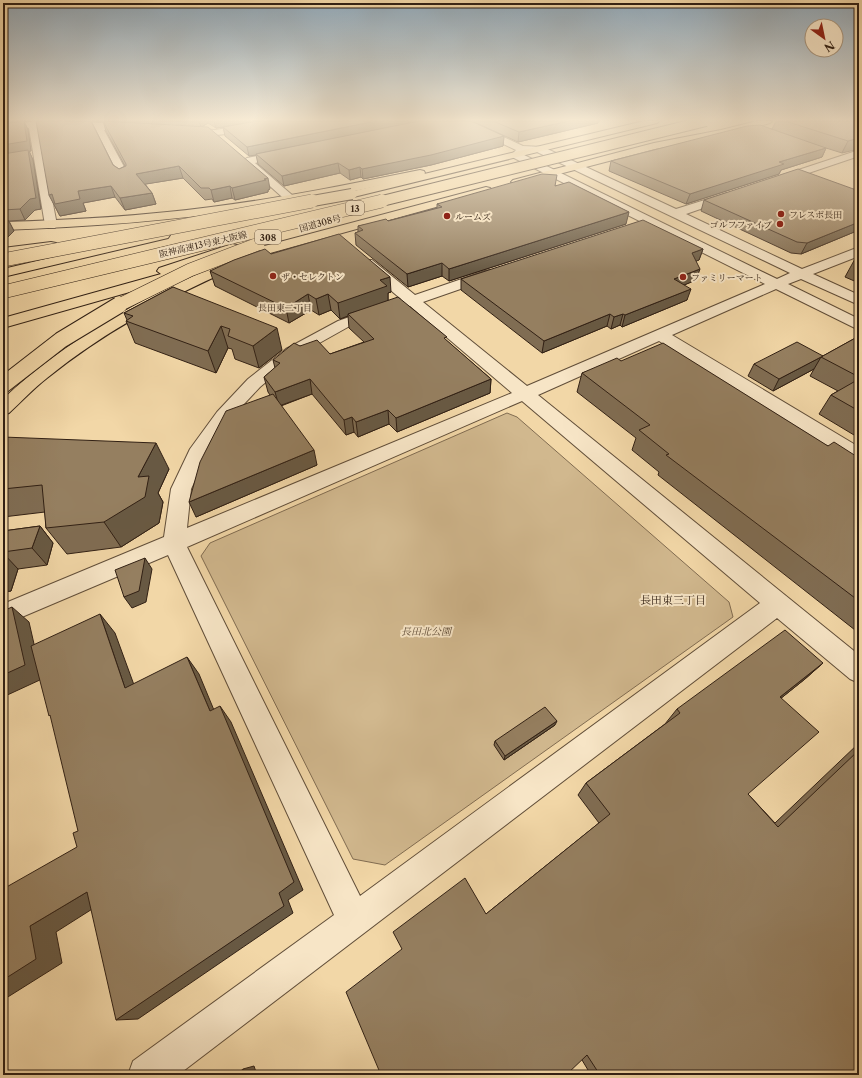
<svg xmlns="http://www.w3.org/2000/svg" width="862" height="1078" viewBox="0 0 862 1078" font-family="'Libre Caslon Text','Noto Serif JP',serif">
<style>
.green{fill:#d1b88e;stroke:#816c51}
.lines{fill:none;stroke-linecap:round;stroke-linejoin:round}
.minor-casing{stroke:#614e39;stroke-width:2}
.major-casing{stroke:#312014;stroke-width:2}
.highway-casing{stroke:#312014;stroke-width:2}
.minor{fill:#f7e5c6;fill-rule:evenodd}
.major{fill:#f2d7a7;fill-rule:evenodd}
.highway{fill:#f2d7a7;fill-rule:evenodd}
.highway-bridge-far2-casing{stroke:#312014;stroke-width:12;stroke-linecap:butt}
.highway-bridge-far1-casing{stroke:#312014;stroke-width:14;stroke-linecap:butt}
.highway-bridge-casing{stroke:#312014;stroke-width:18;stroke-linecap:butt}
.highway-bridge-far2{stroke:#f2d7a7;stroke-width:10}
.highway-bridge-far1{stroke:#f2d7a7;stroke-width:13}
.highway-bridge{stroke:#f2d7a7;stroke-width:16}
.wall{fill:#806d53;stroke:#312014;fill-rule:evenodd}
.shaded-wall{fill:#685943;stroke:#312014}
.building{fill:#957f60;stroke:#312014}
.poi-dot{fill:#8f2418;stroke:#f7e5c6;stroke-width:1.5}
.labels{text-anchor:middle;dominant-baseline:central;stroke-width:4;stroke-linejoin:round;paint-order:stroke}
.shield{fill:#f7e5c6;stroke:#6c5b49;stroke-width:1}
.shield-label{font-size:9px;font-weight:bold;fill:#312014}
.far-poi-label{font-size:9px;fill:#312014;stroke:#f7e5c6;text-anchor:start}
.far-street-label{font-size:9px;fill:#312014;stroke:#f7e5c6}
.far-neighbourhood-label{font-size:9px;fill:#312014;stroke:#f7e5c6}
.park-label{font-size:10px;font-style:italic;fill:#594632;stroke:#f7e5c6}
.neighbourhood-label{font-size:11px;fill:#312014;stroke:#f7e5c6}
</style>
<rect width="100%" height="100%" fill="#f2d7a7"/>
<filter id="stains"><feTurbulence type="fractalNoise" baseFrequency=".005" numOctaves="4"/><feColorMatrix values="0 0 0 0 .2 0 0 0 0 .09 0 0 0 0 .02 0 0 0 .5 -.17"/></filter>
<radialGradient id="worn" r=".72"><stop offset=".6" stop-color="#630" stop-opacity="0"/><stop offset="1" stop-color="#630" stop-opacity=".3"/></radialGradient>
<path class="green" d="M507 413 517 417 729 602 733 617 385 865 353 859 201 556 210 543Z"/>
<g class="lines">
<defs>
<g id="minor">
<path d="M37 121H69L135 125 140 128 135 131 104 130 129 176 124 179 119 176 95 128 47 125 38 126 57 225 55 228H47L45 225 29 128 3 132V126Z"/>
<path d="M269 121H289L284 124C266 127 192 144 180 131L185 128 215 130Z"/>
<path d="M458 121H469L523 146 543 147 676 209 727 193H735L737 195 735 197 686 214 802 269 859 247V256L813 274 859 295V305L801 279 788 284 859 319V330L776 289 672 335 859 447V463L852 461 659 341 538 395 859 655V683L850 679 777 618 178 1075H128L133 1061 334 915 168 555 3 625V604L164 537 171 489 190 449 217 412 248 379 286 349 338 321 401 299 362 266 360 263 362 260H372L415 295 485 271 490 270 495 271 497 274 495 277 423 302 527 386 765 284 512 157 511 155 516 150 459 123ZM521 152H537L790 273 777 279 522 154ZM410 306 512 393 187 528 191 489 209 450 229 420 260 387 298 355 348 327ZM522 401 760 603 360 896 187 547Z"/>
<path d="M287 150 291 151 292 153 291 155 255 163 299 201 301 203 299 205H291L242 161 247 158Z"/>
<path d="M859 150V156L779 183H771L769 181 771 179Z"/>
</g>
<path id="major" d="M420 170 424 171 425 173 424 175C286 210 145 225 3 230V222C73 220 142 216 211 207 282 198 351 184 420 170Z"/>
<g id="highway">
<path d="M644 121H659L657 123 329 203 325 202 323 200 325 198 329 197Z"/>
<path d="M757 121H772L770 123 722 136 655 149 517 185 511 182 513 180 654 143 721 130Z"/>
<path d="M486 187 490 188 492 190 490 192 245 260 246 261 244 264C174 294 106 330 47 378 34 388 22 401 9 413L3 415V399C66 340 144 296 223 263L221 260 223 257Z"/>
<path d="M164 231 168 232 170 235 168 238 3 277V269Z"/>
<path d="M51 242 56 243 58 246 56 249 3 256V248Z"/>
<path d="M232 244 237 245 239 248 237 251 183 269 186 270 188 273 186 276 3 328V318L161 274 157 271 159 268Z"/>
</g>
</defs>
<use href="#minor" class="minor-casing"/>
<use href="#major" class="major-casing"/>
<use href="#highway" class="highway-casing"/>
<use href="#minor" class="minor"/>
<use href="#major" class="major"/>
<use href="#highway" class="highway"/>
<defs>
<g id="highway-bridge-far2">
<path d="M307 202 352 194"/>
<path d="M378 202 706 121"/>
</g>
<g id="highway-bridge-far1">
<path d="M3 260 312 201"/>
<path d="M3 292 382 201"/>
<path d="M117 306 190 270 258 244"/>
</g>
<path id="highway-bridge" d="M3 385 61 340 119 305"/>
</defs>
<use href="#highway-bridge-far2" class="highway-bridge-far2-casing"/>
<use href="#highway-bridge-far1" class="highway-bridge-far1-casing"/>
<use href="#highway-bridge" class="highway-bridge-casing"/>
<use href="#highway-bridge-far2" class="highway-bridge-far2"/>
<use href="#highway-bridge-far1" class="highway-bridge-far1"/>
<use href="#highway-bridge" class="highway-bridge"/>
</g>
<g class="wall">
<path d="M3 121H29H24L28 130 31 151H29L33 160 41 209 35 210 25 220 9 221 14 231 4 241H3Z"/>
<path d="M91 121H471L504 136 503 146 431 165 363 179 361 177 350 180 340 173 284 186 258 164 256 155 249 156 225 136 223 127 216 128 208 123 202 127 270 189 268 190V192L235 200 232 198 214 202 212 199 205 200 183 178 145 184 152 193 156 204 125 210 115 197 83 203 86 211 60 216 49 195ZM91 121H103L106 131 125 166 119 169 113 165Z"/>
<path d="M472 121H600H598V123L518 142Z"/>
<path d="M776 121H859L842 153 826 148 822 157 781 170 779 174 686 204 609 171 611 161 772 129Z"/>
<path d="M859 153V159L856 158Z"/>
<path d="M556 186 626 224 449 281 442 276 408 287 356 245 355 233 358 232V226L388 221 437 208V204Z"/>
<path d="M859 191V230L801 254 791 253 701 211 704 200Z"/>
<path d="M703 249 699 260 696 261V280L684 285 687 300 622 327 620 325 611 329 607 326 542 353 461 290V279Z"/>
<path d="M271 254 391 292 388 293V300L447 341 491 379 490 393 397 432 389 424 358 437 354 432 346 435 312 394 281 406 317 465 196 517 270 395 268 392 264 377 275 368 273 360 300 346 330 354 364 342 349 328 348 316 340 319 331 310 319 315 311 310 289 323 215 286 210 271Z"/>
<path d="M859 256V283L845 277 856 257Z"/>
<path d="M173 287 282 350 259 368 235 359 232 349 228 348 216 373 135 343 126 321 127 320 124 313Z"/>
<path d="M859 336V438L819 414 831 395 838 391 810 376 814 369 773 391 748 376 754 364 823 356Z"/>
<path d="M621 361 828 446 859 458V629L858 628 855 630 658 475 659 472 632 450 636 438 577 392 582 373Z"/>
<path d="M3 437 169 469 158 493 163 502 159 523 121 547 67 554 46 528 45 512 3 517Z"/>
<path d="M40 526 53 543 47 565 18 569 11 591 3 592V531Z"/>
<path d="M823 663 805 679 781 698 748 794 775 823 859 743V1075H591L582 1060 486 914 599 823 578 795 586 783 665 724 677 709Z"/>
<path d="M555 725 504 760 494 745 495 741Z"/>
</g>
<g class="shaded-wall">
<path d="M3 121H29H24L28 130 31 151H29L33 160 41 209 35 210 25 220 20 209 3 155Z"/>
<path d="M199 121H207L208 123 201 127Z"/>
<path d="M214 121H262L216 128Z"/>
<path d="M376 121H422L256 154V155L249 156 247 147Z"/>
<path d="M569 121H600H598V123L518 142 519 132Z"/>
<path d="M504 136 503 146 431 165 363 179 362 169Z"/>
<path d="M859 138V149L842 153 848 141Z"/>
<path d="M826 148 822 157 781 170 779 174 686 204 690 194 779 162Z"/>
<path d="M338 163 340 173 284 186 282 176Z"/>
<path d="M179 166 183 178 140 185 136 174Z"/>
<path d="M360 167 361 177 350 180 349 170Z"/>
<path d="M268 178 270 189 268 190V192L235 200 232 188Z"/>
<path d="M111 186 115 197 83 203 86 211 60 216 49 195 78 191Z"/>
<path d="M230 186 232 198 214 202 211 190Z"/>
<path d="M152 193 156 204 125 210 120 198Z"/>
<path d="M629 212 626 224 449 281V269Z"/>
<path d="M8 220 14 231 4 241 3 238V225Z"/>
<path d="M859 222V230L801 254 807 243Z"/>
<path d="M703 249 699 260 689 264 692 253Z"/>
<path d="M442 263V276L408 287 407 274Z"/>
<path d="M700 269 696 280 670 291 674 279Z"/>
<path d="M390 277 391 292 388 293V302L348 314V316L340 319 338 303 380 280Z"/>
<path d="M691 289 687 300 622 327 625 315Z"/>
<path d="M308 294 311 310 289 323 286 308Z"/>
<path d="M328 294 331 310 319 315 316 299Z"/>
<path d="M610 314 607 326 542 353 544 341Z"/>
<path d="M623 314 620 325 611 329 614 317Z"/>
<path d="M221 326 228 348 216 373 208 351Z"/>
<path d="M277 328 282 350 259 368 253 346Z"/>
<path d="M821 357 814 369 773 391 779 379Z"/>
<path d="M310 379 312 394 279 406 275 392Z"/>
<path d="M491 379 490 393 397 432 396 418Z"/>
<path d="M388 410 389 424 358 437 356 422Z"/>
<path d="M352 417 354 432 346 435 344 420Z"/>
<path d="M156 443 169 469 158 493 163 502 159 523 121 547 104 522 138 477Z"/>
<path d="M314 450 317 465 196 517 189 502Z"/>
<path d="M40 526 53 543 47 565 32 548Z"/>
<path d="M3 553 18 569 11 591 3 592Z"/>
<path d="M145 558 152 569 146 602 132 608 124 597Z"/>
<path d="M12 607 29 622 42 679 3 697V675Z"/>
<path d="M100 614 115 633 141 704 125 688Z"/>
<path d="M187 657 199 674 221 727 210 711Z"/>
<path d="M823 663 805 679 764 712 780 697Z"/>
<path d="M220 706 231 722 303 890 288 900 293 913 138 1019 116 1020 279 893Z"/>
<path d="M557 721 555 725 504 760 505 756Z"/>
<path d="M87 892 108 899 56 932 62 963 3 1000V980L30 926Z"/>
<path d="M254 1066 257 1075H245L243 1069Z"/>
</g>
<g class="building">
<path d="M22 121H24L27 141 3 145V124Z"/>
<path d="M36 121H91L113 165 119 169 126 166V164L103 121 208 127 268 178 264 179 266 180 232 188 230 186 211 190 209 188H201L179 166 136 174 152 193 120 198 111 186 78 191 80 199 55 204 52 194 49 195Z"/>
<path d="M257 121H376L247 147 223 127Z"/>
<path d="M419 121H471L504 136 431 155 362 169 360 167 349 170 338 163 282 176 256 154Z"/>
<path d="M493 121H569L519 132Z"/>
<path d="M785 121H859V138L848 141Z"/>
<path d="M760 125 826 148 779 162 784 164 690 194 611 161 747 126Z"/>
<path d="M28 150 36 198 30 199 20 209 3 210V154Z"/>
<path d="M798 169 859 191V222L807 243 797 242 704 200Z"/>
<path d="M542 174 557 175 555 186 569 182 629 212 449 269 442 263 407 274 355 233 363 230 358 226 386 219 388 221 442 207 437 204Z"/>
<path d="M3 220H8L3 225Z"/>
<path d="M643 220 703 249 692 253 700 269 674 279 691 289 625 315 623 314 614 317 610 314 544 341 461 279Z"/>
<path d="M339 234 390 277 380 280 387 286 338 303 328 294 316 299 308 294 286 308 210 271 234 260 265 249 271 254Z"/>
<path d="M173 287 277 328 253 346 228 336 230 329 221 326 208 351 126 321 133 316 124 313Z"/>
<path d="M398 297 447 337 444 338 491 379 396 418 388 410 356 422 352 417 344 420 310 379 275 392 264 377 280 363 273 360 294 343 300 346 317 340 330 354 374 339 348 314Z"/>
<path d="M859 336V377L821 357Z"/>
<path d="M797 342 823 356 779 379 754 364Z"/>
<path d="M663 343 828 446 834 442 859 458V601L666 455 669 454 639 430 650 425 582 373 617 358 621 361Z"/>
<path d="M859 379V411L831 395Z"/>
<path d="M273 394 314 450 189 502 200 462 226 411Z"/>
<path d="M3 437 156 443 138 477 149 476 145 497 104 522 46 528 42 485 3 489Z"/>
<path d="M40 526 32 548 3 552V531Z"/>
<path d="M145 558 139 591 124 597 115 570Z"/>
<path d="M12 607 25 665 3 675V611Z"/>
<path d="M100 614 125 688 187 657 210 711 220 706 294 882 279 893 284 906 116 1020 87 892 30 926 36 959 3 980V889L77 847 73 833 78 831 50 715 49 716 31 646Z"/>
<path d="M785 630 823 663 780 697 819 732 748 794 778 827 859 750V1075H600L587 1055 566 1075H381L346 992 402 949 393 932 465 878 486 914 610 814 586 783 680 713 677 709Z"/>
<path d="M545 707 557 721 505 756 495 741Z"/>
<path d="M243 1069 245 1075H236Z"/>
</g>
<linearGradient id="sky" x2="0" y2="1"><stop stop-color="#91a9ba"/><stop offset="0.44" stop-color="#f9edd7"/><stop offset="1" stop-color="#f9edd7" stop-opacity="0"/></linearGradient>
<rect width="862" height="272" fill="url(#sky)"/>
<g class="poi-dot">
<circle cx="781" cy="214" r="4"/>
<circle cx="447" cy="216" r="4"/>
<circle cx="780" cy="224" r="4"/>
<circle cx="273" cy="276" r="4"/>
<circle cx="683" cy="277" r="4"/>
</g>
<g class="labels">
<g class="shield">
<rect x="346" y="201" width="18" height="14" rx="3"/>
<rect x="255" y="230" width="26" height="14" rx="3"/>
</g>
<g class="shield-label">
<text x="355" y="208">13</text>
<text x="268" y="237">308</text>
</g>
<g class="far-poi-label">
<text x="789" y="214">フレスポ長田</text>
<text x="455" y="216">ルームズ</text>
<text x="772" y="224" text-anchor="end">ゴルフファイブ</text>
<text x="281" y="276">ザ・セレクトン</text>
<text x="691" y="277">ファミリーマート</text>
</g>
<g class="far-street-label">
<text transform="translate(320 223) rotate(-15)">国道308号</text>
<text transform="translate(203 244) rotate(-13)">阪神高速13号東大阪線</text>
</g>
<g class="far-neighbourhood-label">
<text x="285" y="307">長田東二丁目</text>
</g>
<g class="park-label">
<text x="426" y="631">長田北公園</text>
</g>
<g class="neighbourhood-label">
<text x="673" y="600">長田東三丁目</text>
</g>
</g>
<rect width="862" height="1078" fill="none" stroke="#f2d7a7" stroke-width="16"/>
<rect x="4" y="4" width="854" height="1070" fill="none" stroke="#312014" stroke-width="2"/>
<rect x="8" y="8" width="846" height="1062" fill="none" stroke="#312014"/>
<g transform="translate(824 38) rotate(147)"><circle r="19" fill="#f7e5c6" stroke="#a8967f"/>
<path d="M0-3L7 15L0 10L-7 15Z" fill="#8f2418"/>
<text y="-6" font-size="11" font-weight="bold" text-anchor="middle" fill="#312014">N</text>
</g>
<rect width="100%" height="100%" filter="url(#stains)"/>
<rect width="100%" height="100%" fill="url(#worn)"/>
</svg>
